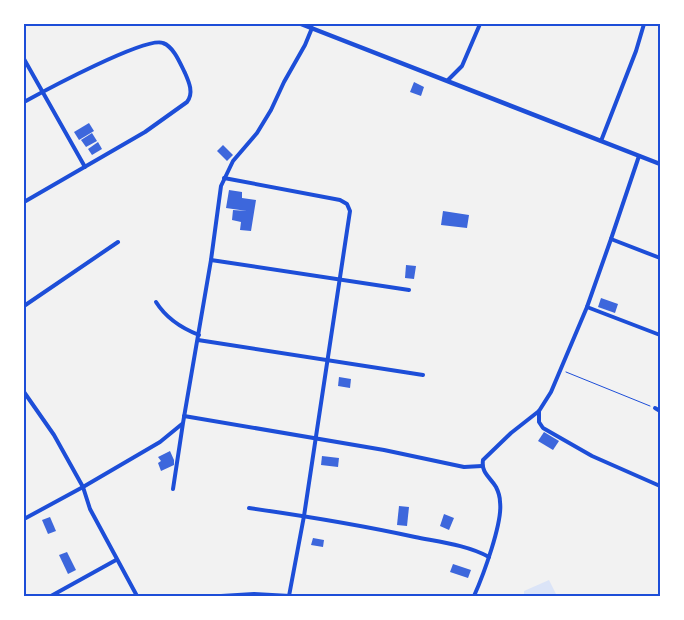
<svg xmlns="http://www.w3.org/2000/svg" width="684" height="620" viewBox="0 0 684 620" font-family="Montserrat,sans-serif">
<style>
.green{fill:#dbe4f7}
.building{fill:#3d67dc}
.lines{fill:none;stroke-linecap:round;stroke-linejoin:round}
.path{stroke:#1d4ed8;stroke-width:1}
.minor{stroke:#1d4ed8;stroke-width:4}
.tertiary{stroke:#1d4ed8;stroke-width:4.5}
.neatline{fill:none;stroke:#1d4ed8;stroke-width:2}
</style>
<rect width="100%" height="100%" fill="#f2f2f2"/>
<path class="green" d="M549 580 557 596H524V591Z"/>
<g class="building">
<path d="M414 82 424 87 421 96 410 92Z"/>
<path d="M89 123 94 131 79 140 74 132Z"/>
<path d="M92 133 97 141 86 147 81 140Z"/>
<path d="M98 142 102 149 92 155 88 149Z"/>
<path d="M223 145 233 155 227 161 217 151Z"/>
<path d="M229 190 242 192V198L256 200 251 231 240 230 241 222 232 220 233 210 247 211 226 208Z"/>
<path d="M443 211 469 215 467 228 441 225Z"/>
<path d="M406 265 416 266 414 279 405 278Z"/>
<path d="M601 298 618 304 615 313 598 307Z"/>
<path d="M339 377 351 379 350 388 338 386Z"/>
<path d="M544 432 559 441 553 450 538 441Z"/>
<path d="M170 451 174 460V465L161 471 158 463 161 461 158 457Z"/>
<path d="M322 456 339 458 338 467 321 465Z"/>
<path d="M399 506 409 507 407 526 397 525Z"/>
<path d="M444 514 454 518 449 530 440 526Z"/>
<path d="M50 517 56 531 48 534 42 520Z"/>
<path d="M313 538 324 540 323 547 311 545Z"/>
<path d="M67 552 76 570 68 574 59 555Z"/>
<path d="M453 564 471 570 468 578 450 572Z"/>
</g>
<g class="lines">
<path class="path" d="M566 372 650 406"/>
<g class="minor">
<path d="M24 59 85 167"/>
<path d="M448 80 462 66 480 24"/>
<path d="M24 102C44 91 146 36 163 43 174 47 180 63 185 73 189 82 194 93 187 102L145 132 24 202"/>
<path d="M601 141 636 51 644 24"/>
<path d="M224 178 340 200 347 204 350 211 304 516 289 596"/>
<path d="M611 239 660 258"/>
<path d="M211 260 409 290"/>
<path d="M156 302C166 318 181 328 199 335"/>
<path d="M24 306 118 242"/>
<path d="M587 307 660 335"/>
<path d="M198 340 423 375"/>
<path d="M24 392 54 435 83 487 90 509 137 596"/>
<path d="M655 408 660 411"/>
<path d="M539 411V422L543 428 592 456 660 486"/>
<path d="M184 416 384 450 464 467 482 466"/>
<path d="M173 489 183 423 211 260 221 186 233 161 257 133 271 110 284 82 305 45 312 28"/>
<path d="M249 508C305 516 360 525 415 537 440 542 467 545 489 557"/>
<path d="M24 519 83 487 160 442 182 424"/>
<path d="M51 596 116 560"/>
<path d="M221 596 254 594 290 596"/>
<path d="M474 596C483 576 503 522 500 502 500 498 498 491 496 487 490 477 481 473 483 460L511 433 539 411 551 392 587 307 611 239 639 156"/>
</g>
<path class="tertiary" d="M301 24 660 164"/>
</g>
<rect width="684" height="620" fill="none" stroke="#ffffff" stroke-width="50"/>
<rect x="25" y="25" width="634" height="570" class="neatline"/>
</svg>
